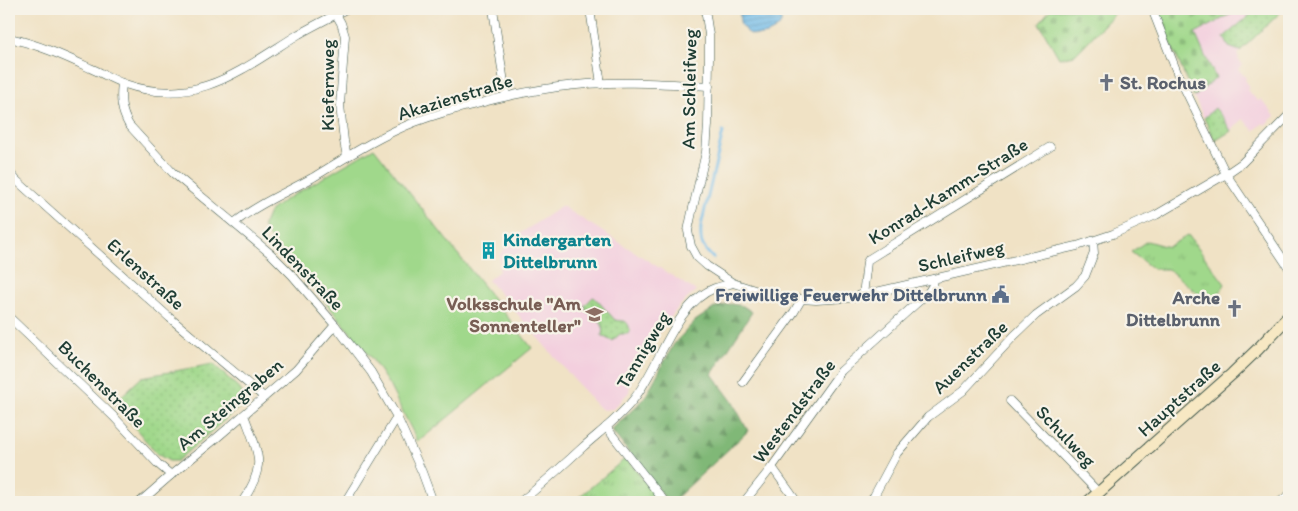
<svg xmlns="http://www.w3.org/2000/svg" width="1298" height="511" viewBox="0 0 1298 511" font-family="Itim,sans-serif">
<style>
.built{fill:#f3cfde}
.grass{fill:url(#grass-tufts);stroke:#608a60}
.forest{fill:url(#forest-firs);stroke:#507a56}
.cemetery{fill:url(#cemetery-stones);stroke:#608a60}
.park{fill:url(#park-dots);stroke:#608a60}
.garden{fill:#a0d88b;stroke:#608a60}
.water{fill:url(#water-rules);stroke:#477c8e}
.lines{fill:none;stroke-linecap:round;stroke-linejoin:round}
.stream{stroke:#6fbae8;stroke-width:3}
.street-casing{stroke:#3e564a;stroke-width:9}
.secondary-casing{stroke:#3e564a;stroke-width:13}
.street{stroke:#fff;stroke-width:8}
.secondary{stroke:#f7e8c3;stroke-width:11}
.labels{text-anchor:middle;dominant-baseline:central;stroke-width:4.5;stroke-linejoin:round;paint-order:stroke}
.worship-label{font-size:19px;font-weight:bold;fill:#5b616d;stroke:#f7f3e8;text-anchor:start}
.street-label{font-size:19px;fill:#1f3d34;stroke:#f7f3e8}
.culture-label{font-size:19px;font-weight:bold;fill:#0d838f;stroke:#f7f3e8;text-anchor:start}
.service-label{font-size:19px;font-weight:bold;fill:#4e5e75;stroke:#f7f3e8;text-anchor:end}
.education-label{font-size:19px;font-weight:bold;fill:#785e54;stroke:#f7f3e8;text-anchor:end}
</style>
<defs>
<pattern id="grass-tufts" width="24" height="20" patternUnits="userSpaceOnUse" patternTransform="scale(1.25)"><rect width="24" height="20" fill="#a0d88b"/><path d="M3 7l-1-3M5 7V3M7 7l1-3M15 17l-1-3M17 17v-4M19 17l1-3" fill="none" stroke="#89ba79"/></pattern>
<pattern id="forest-firs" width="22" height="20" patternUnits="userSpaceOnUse" patternTransform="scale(1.25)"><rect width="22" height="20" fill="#80b877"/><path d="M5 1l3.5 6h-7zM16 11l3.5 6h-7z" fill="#689762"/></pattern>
<pattern id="cemetery-stones" width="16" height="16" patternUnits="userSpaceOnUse" patternTransform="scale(1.25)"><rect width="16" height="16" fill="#a0d88b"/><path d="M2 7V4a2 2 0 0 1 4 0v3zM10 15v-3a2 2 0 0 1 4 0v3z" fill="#89ba79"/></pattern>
<pattern id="park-dots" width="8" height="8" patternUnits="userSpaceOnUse" patternTransform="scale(1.25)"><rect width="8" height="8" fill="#a0d88b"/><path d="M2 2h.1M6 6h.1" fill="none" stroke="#89ba79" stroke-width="1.8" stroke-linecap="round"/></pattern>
<pattern id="water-rules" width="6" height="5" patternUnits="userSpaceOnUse" patternTransform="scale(1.25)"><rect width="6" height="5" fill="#6fbae8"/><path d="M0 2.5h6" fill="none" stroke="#5b98bd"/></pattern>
</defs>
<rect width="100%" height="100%" fill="#f7f3e8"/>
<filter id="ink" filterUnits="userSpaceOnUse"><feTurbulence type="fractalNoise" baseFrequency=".02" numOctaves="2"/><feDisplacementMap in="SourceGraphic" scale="10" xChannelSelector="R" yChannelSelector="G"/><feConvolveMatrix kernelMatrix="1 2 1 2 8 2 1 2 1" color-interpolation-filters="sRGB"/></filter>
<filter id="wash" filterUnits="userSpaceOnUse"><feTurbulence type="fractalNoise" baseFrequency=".0096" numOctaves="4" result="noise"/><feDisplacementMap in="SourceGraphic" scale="20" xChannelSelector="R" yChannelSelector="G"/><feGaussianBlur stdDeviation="1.12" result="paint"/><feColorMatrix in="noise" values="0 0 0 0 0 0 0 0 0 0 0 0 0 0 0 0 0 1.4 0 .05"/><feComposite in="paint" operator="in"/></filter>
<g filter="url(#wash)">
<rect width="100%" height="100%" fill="#f0e2c5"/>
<g class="built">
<path d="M1239 9H1284L1237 54 1239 58 1238 59 1242 65 1238 69 1246 78 1245 80 1250 87 1247 90 1258 101 1261 99 1275 116 1265 125 1263 123 1254 131 1243 119 1231 131 1215 141 1194 97 1216 78 1205 56 1195 33 1239 10Z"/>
<path d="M562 206 696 291 679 306 645 353 632 374 629 392 613 409 603 410 596 405 488 280 499 271 500 254 515 237Z"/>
</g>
<g class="grass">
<path d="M1188 235 1225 284 1212 305 1168 269H1153L1131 252 1147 241 1168 247Z"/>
<path d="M626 458 661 502H573Z"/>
</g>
<path class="forest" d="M731 304 743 306 752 312 712 374 732 401 748 431 672 502H668L611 430 644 399 674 344 695 321 716 307Z"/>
<g class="cemetery">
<path d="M1051 9H1119L1075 55 1059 58 1039 23Z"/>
<path d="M1159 9H1239V10L1195 33 1205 56 1216 78 1194 97 1172 46Z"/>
</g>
<g class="park">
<path d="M1257 9H1284L1240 51 1229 47 1224 37Z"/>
<path d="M1215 108 1223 118 1231 131 1215 141 1204 118Z"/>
<path d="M593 297 595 298 615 320C624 322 628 318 630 332L627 334H620L612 341 602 336 603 327 601 323 598 318 586 311 585 305Z"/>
<path d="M213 364 239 388 243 394V404L177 461H169L157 454 114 403 142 377Z"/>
</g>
<path class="garden" d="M374 148 532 348 418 442 389 385 372 359 296 266 280 250 268 236 263 226 269 212 283 201Z"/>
<path class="water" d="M740 9H755L758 10 762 15 771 19 776 16C796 22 755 50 741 25 739 20 740 13 740 9Z"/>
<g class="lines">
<path class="stream" d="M713 258C701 246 700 243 701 226L723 132"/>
</g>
</g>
<g filter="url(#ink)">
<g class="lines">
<defs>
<g id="street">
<path d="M493 9 506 96"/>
<path d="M590 9 601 84"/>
<path d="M705 9 709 35V57L708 125 706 152 692 212 688 231 691 246 697 257 707 266 733 283 767 294 785 298 816 300 848 298 863 295 1077 246 1113 234 1156 215 1226 174 1242 163 1289 115"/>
<path d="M1152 9 1178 75 1226 174 1289 268"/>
<path d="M336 14 341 23 345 36 340 105 344 141 347 157"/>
<path d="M9 38C37 44 64 56 90 68 102 73 113 80 125 84 197 109 242 69 299 34 315 25 331 17 346 9"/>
<path d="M122 83C120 99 121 111 129 125L173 173 271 254 292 275 335 325 371 372 397 417 422 472 433 502"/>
<path d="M9 172 16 180 170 318 264 397"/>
<path d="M234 223C258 204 285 193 312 178 345 158 379 136 415 122 436 114 458 108 480 103 505 96 531 91 558 87 608 80 658 83 709 86"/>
<path d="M863 295 867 262 869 259 1050 147"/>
<path d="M9 317 113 416 158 464 171 475"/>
<path d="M743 382 794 312 801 300"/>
<path d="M1010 401 1099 493"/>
<path d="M606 427 665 502"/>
<path d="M772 467 797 502"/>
<path d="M140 502 171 475 213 441 296 370 335 325"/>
<path d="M242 502C249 492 257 478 258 465 260 452 248 427 244 415"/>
<path d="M345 502 397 417"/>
<path d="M520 502C542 485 562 466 583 447 600 432 619 418 633 400 660 367 674 304 715 288 721 286 727 285 733 283"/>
<path d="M744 502 772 467 841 371 928 293 933 285 934 279"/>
<path d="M869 502 874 496 897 453 928 417 963 391 1014 336 1036 315 1076 286 1085 276 1094 253 1093 241"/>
<path d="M1280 502 1289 495"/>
</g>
<path id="secondary" d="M1088 502 1232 374 1258 349 1289 316"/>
</defs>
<use href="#street" class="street-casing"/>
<use href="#secondary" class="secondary-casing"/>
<use href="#street" class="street"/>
<use href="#secondary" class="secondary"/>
</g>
</g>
<defs>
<symbol id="church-bare" viewBox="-9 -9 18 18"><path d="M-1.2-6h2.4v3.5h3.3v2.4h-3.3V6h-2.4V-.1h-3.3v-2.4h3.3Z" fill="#6b7280" stroke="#f7f3e8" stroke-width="2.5" paint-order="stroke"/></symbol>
<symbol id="building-bare" viewBox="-9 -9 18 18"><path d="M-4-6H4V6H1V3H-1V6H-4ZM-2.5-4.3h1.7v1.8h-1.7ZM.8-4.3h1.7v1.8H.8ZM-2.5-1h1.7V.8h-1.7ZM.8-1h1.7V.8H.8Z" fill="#0f9aa8" stroke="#f7f3e8" stroke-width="2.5" paint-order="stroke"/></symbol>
<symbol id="civic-bare" viewBox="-9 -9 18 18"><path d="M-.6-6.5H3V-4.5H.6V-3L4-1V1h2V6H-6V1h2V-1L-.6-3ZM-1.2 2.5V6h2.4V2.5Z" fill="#5c6f8a" stroke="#f7f3e8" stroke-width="2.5" paint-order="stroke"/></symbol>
<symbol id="school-bare" viewBox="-9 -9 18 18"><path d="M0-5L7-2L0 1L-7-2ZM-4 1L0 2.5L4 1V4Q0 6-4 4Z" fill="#8d6e63" stroke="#f7f3e8" stroke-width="2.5" paint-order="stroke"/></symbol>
</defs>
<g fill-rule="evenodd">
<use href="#church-bare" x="1094" y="70" width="25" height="25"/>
<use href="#building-bare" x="476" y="238" width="25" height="25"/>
<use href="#civic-bare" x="988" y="282" width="25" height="25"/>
<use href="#church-bare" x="1222" y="296" width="25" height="25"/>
<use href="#school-bare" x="582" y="302" width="25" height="25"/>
</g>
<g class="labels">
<g class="worship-label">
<text x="1120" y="82">St. Rochus</text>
<text x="1220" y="297" text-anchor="end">Arche<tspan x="1220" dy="22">Dittelbrunn</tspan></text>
</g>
<g class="street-label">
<text transform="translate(327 85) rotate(-90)">Kiefernweg</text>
<text transform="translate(689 89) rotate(-89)">Am Schleifweg</text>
<text transform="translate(455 97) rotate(-17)">Akazienstraße</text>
<text transform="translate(948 191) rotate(-32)">Konrad-Kamm-Straße</text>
<text transform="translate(961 256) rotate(-13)">Schleifweg</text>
<text transform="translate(303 268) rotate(46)">Lindenstraße</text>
<text transform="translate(146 274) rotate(42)">Erlenstraße</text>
<text transform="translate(643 350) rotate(-59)">Tannigweg</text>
<text transform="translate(970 357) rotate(-44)">Auenstraße</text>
<text transform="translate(102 384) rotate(45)">Buchenstraße</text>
<text transform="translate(1179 398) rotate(-42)">Hauptstraße</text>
<text transform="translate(230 404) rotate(-40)">Am Steingraben</text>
<text transform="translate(794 411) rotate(-53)">Westendstraße</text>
<text transform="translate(1066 436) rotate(46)">Schulweg</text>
</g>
<g class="culture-label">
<text x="503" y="239">Kindergarten<tspan x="503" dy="22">Dittelbrunn</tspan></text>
</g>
<g class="service-label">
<text x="987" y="294">Freiwillige Feuerwehr Dittelbrunn</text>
</g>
<g class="education-label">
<text x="581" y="303">Volksschule "Am<tspan x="581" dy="22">Sonnenteller"</tspan></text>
</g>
</g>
<rect width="1298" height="511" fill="none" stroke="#f7f3e8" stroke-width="30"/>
</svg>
